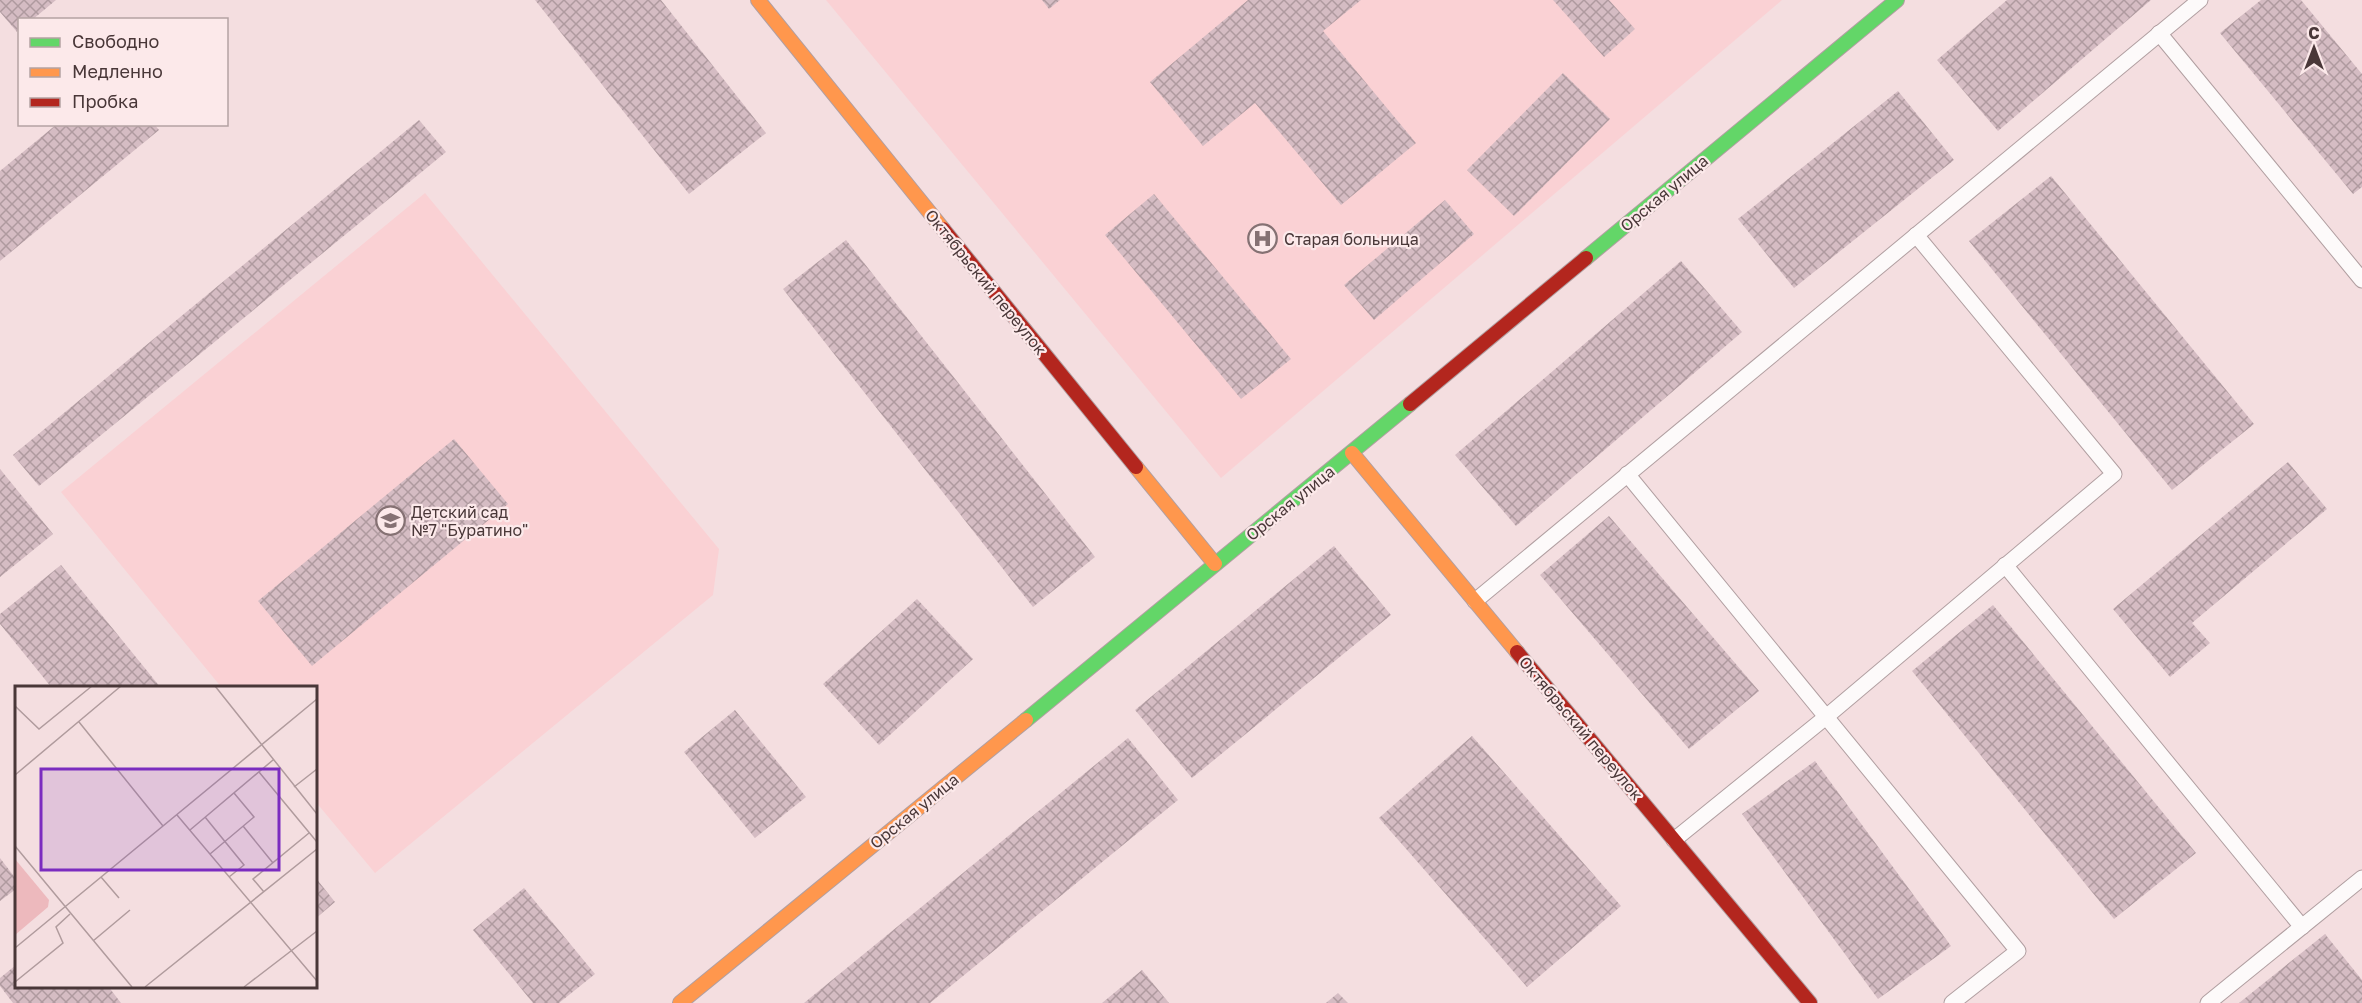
<svg xmlns="http://www.w3.org/2000/svg" width="2362" height="1003" viewBox="0 0 2362 1003" font-family="'Golos Text',sans-serif">
<style>
.built{fill:#fad1d4}
.building{fill:url(#building-cross-hatch)}
.lines{fill:none;stroke-linecap:round;stroke-linejoin:round}
.lane-casing{stroke:#b19fa1;stroke-width:17}
.fast-casing{stroke:#b19fa1;stroke-width:16}
.slow-casing{stroke:#b19fa1;stroke-width:16}
.jam-casing{stroke:#b19fa1;stroke-width:16}
.lane{stroke:#fdfafa;stroke-width:15}
.fast{stroke:#63d668;stroke-width:14}
.slow{stroke:#ff974d;stroke-width:14}
.jam{stroke:#b3261e;stroke-width:14}
.labels{text-anchor:middle;dominant-baseline:central;stroke-width:4.5;stroke-linejoin:round;paint-order:stroke}
.street-label{font-size:16px;fill:#493738;stroke:#fce9ea}
.poi-label{font-size:16px;fill:#493738;stroke:#fce9ea;text-anchor:start}
.inset-road{fill:none;stroke:#b09b9d;stroke-width:1.5}
.view{fill:#7b2cbf;fill-opacity:0.15;stroke:#7b2cbf;stroke-width:3}
.inset-edge{fill:none;stroke:#493738;stroke-width:3}
</style>
<defs>
<pattern id="building-cross-hatch" width="8" height="8" patternUnits="userSpaceOnUse" patternTransform="scale(1.5)"><rect width="8" height="8" fill="#d5bcc3"/><path d="M0 0l8 8M0 8l8-8" fill="none" stroke="#af9a9f"/></pattern>
</defs>
<rect width="100%" height="100%" fill="#f4dee0"/>
<g class="built">
<path d="M826 0H1782L1221 478Z"/>
<path d="M425 193 719 549 713 595 375 873 315 801V688H222L61 492Z"/>
</g>
<g class="building">
<path d="M0 0H56L32 20H20L17 32 0 12Z"/>
<path d="M535 0H661L766 133 689 194Z"/>
<path d="M1042 0H1060L1049 9Z"/>
<path d="M1248 0H1361L1323 31 1416 143 1341 205 1255 103 1203 146 1150 82Z"/>
<path d="M1553 0H1609L1635 29 1604 57Z"/>
<path d="M2007 0H2151L1998 131 1937 60Z"/>
<path d="M2261 0H2301L2362 74V187L2353 194 2220 33Z"/>
<path d="M1563 73 1610 119 1514 216 1467 170Z"/>
<path d="M1898 91 1954 160 1794 288 1738 219Z"/>
<path d="M419 120 446 152 39 486 13 455Z"/>
<path d="M57 124H154L159 130 0 261V171Z"/>
<path d="M2051 176 2254 424 2172 490 1969 241Z"/>
<path d="M1154 194 1291 359 1241 399 1105 235Z"/>
<path d="M1445 200 1474 234 1374 320 1344 285Z"/>
<path d="M846 240 1095 557 1033 607 783 289Z"/>
<path d="M1681 261 1742 332 1516 526 1455 455Z"/>
<path d="M454 439 508 504 312 666 258 601Z"/>
<path d="M2288 462 2327 509 2192 623 2210 643 2170 677 2113 609Z"/>
<path d="M0 469 53 534 0 577Z"/>
<path d="M1609 516 1759 691 1689 749 1540 575Z"/>
<path d="M1334 546 1391 615 1192 778 1135 710Z"/>
<path d="M61 565 161 688H52L0 624V614Z"/>
<path d="M917 599 973 659 879 745 823 684Z"/>
<path d="M1993 605 2196 853 2114 919 1912 671Z"/>
<path d="M735 710 806 797 755 838 684 752Z"/>
<path d="M1472 736 1621 906 1527 987 1379 818Z"/>
<path d="M1128 738 1178 800 930 1003H804Z"/>
<path d="M1815 761 1951 946 1878 999 1742 814Z"/>
<path d="M0 858 16 879V889L0 901Z"/>
<path d="M315 877 335 902 315 919Z"/>
<path d="M524 888 595 974 559 1003H533L473 930Z"/>
<path d="M2325 934 2362 980V1003H2239Z"/>
<path d="M16 965V986H108L121 1003H13L0 986V978Z"/>
<path d="M1142 970 1169 1003H1102Z"/>
<path d="M1338 993 1348 1003H1326Z"/>
</g>
<g class="lines">
<defs>
<g id="lane">
<path d="M2159 33 2362 280"/>
<path d="M1627 474 2018 951 1952 1003"/>
<path d="M2005 565 2302 927"/>
<path d="M1475 601 2200 0"/>
<path d="M1674 840 1826 717 2114 474 1916 235"/>
<path d="M2208 1003 2362 878"/>
</g>
<g id="fast">
<path d="M1586 258 1897 0"/>
<path d="M1026 720 1410 404"/>
</g>
<g id="slow">
<path d="M758 0 943 229"/>
<path d="M1352 453 1517 652"/>
<path d="M1136 467 1215 564"/>
<path d="M680 1003 1026 720"/>
</g>
<g id="jam">
<path d="M943 229 1136 467"/>
<path d="M1410 404 1586 258"/>
<path d="M1517 652 1810 1003"/>
</g>
</defs>
<use href="#lane" class="lane-casing"/>
<use href="#fast" class="fast-casing"/>
<use href="#slow" class="slow-casing"/>
<use href="#jam" class="jam-casing"/>
<use href="#lane" class="lane"/>
<use href="#fast" class="fast"/>
<use href="#slow" class="slow"/>
<use href="#jam" class="jam"/>
</g>
<defs>
<symbol id="hospital-ring" viewBox="-11 -11 22 22"><circle r="9.5" fill="#fce9ea" stroke="#857173" stroke-width="1.5"/><path d="M-5-5h3v3.5h4V-5h3V5h-3V1.5h-4V5h-3Z" fill="#857173"/></symbol>
<symbol id="school-ring" viewBox="-11 -11 22 22"><circle r="9.5" fill="#fce9ea" stroke="#857173" stroke-width="1.5"/><path d="M0-5L7-2L0 1L-7-2ZM-4 1L0 2.5L4 1V4Q0 6-4 4Z" fill="#857173"/></symbol>
</defs>
<g fill-rule="evenodd">
<use href="#hospital-ring" x="1246" y="222" width="33" height="33"/>
<use href="#school-ring" x="374" y="504" width="33" height="33"/>
</g>
<g class="labels">
<g class="street-label">
<text transform="translate(1664 193) rotate(-40)">Орская улица</text>
<text transform="translate(986 282) rotate(51)">Октябрьский переулок</text>
<text transform="translate(1290 503) rotate(-39)">Орская улица</text>
<text transform="translate(1581 728) rotate(50)">Октябрьский переулок</text>
<text transform="translate(914 811) rotate(-39)">Орская улица</text>
</g>
<g class="poi-label">
<text x="1284" y="239">Старая больница</text>
<text x="411" y="512">Детский сад<tspan x="411" dy="18">№7 "Буратино"</tspan></text>
</g>
</g>
<g transform="translate(15 686)">
<rect width="302" height="302" fill="#f4dee0"/>
<path d="M0 173 34 214 33 221 0 249Z" fill="#edb9bd"/>
<path class="inset-road" d="M200 0 302 128M0 20 24 43 77 0M64 36 148 140M244 86 302 156M0 89 106 0M279 101 302 83M162 129 302 295M190 131 229 179 214 191M228 140 258 177M175 144 258 74M0 160 117 301M195 168 239 131 219 107M86 191 104 212M249 206 238 193 294 147M78 255 115 224M0 262 302 13M0 296 48 257 41 241 55 228M130 301 302 163M229 301 302 245"/>
<path class="view" d="M26 83H264V184H26Z"/>
<rect width="302" height="302" class="inset-edge"/>
</g>
<rect x="18" y="18" width="210" height="108" fill="#fce9ea" stroke="#b4a2a3" stroke-width="1.5"/>
<rect x="30" y="38" width="30" height="9" fill="#63d668" stroke="#b4a2a3" stroke-width="1.5"/>
<text x="72" y="48" font-size="18" fill="#493738">Свободно</text>
<rect x="30" y="68" width="30" height="9" fill="#ff974d" stroke="#b4a2a3" stroke-width="1.5"/>
<text x="72" y="78" font-size="18" fill="#493738">Медленно</text>
<rect x="30" y="98" width="30" height="9" fill="#b3261e" stroke="#b4a2a3" stroke-width="1.5"/>
<text x="72" y="108" font-size="18" fill="#493738">Пробка</text>
<g transform="translate(2314 48)" stroke="#fce9ea" stroke-width="4.5" paint-order="stroke">
<path d="M0-4.5L10 22L0 15L-10 22Z" fill="#493738"/>
<text y="-9" font-size="16" font-weight="bold" text-anchor="middle" fill="#493738">С</text>
</g>
</svg>
